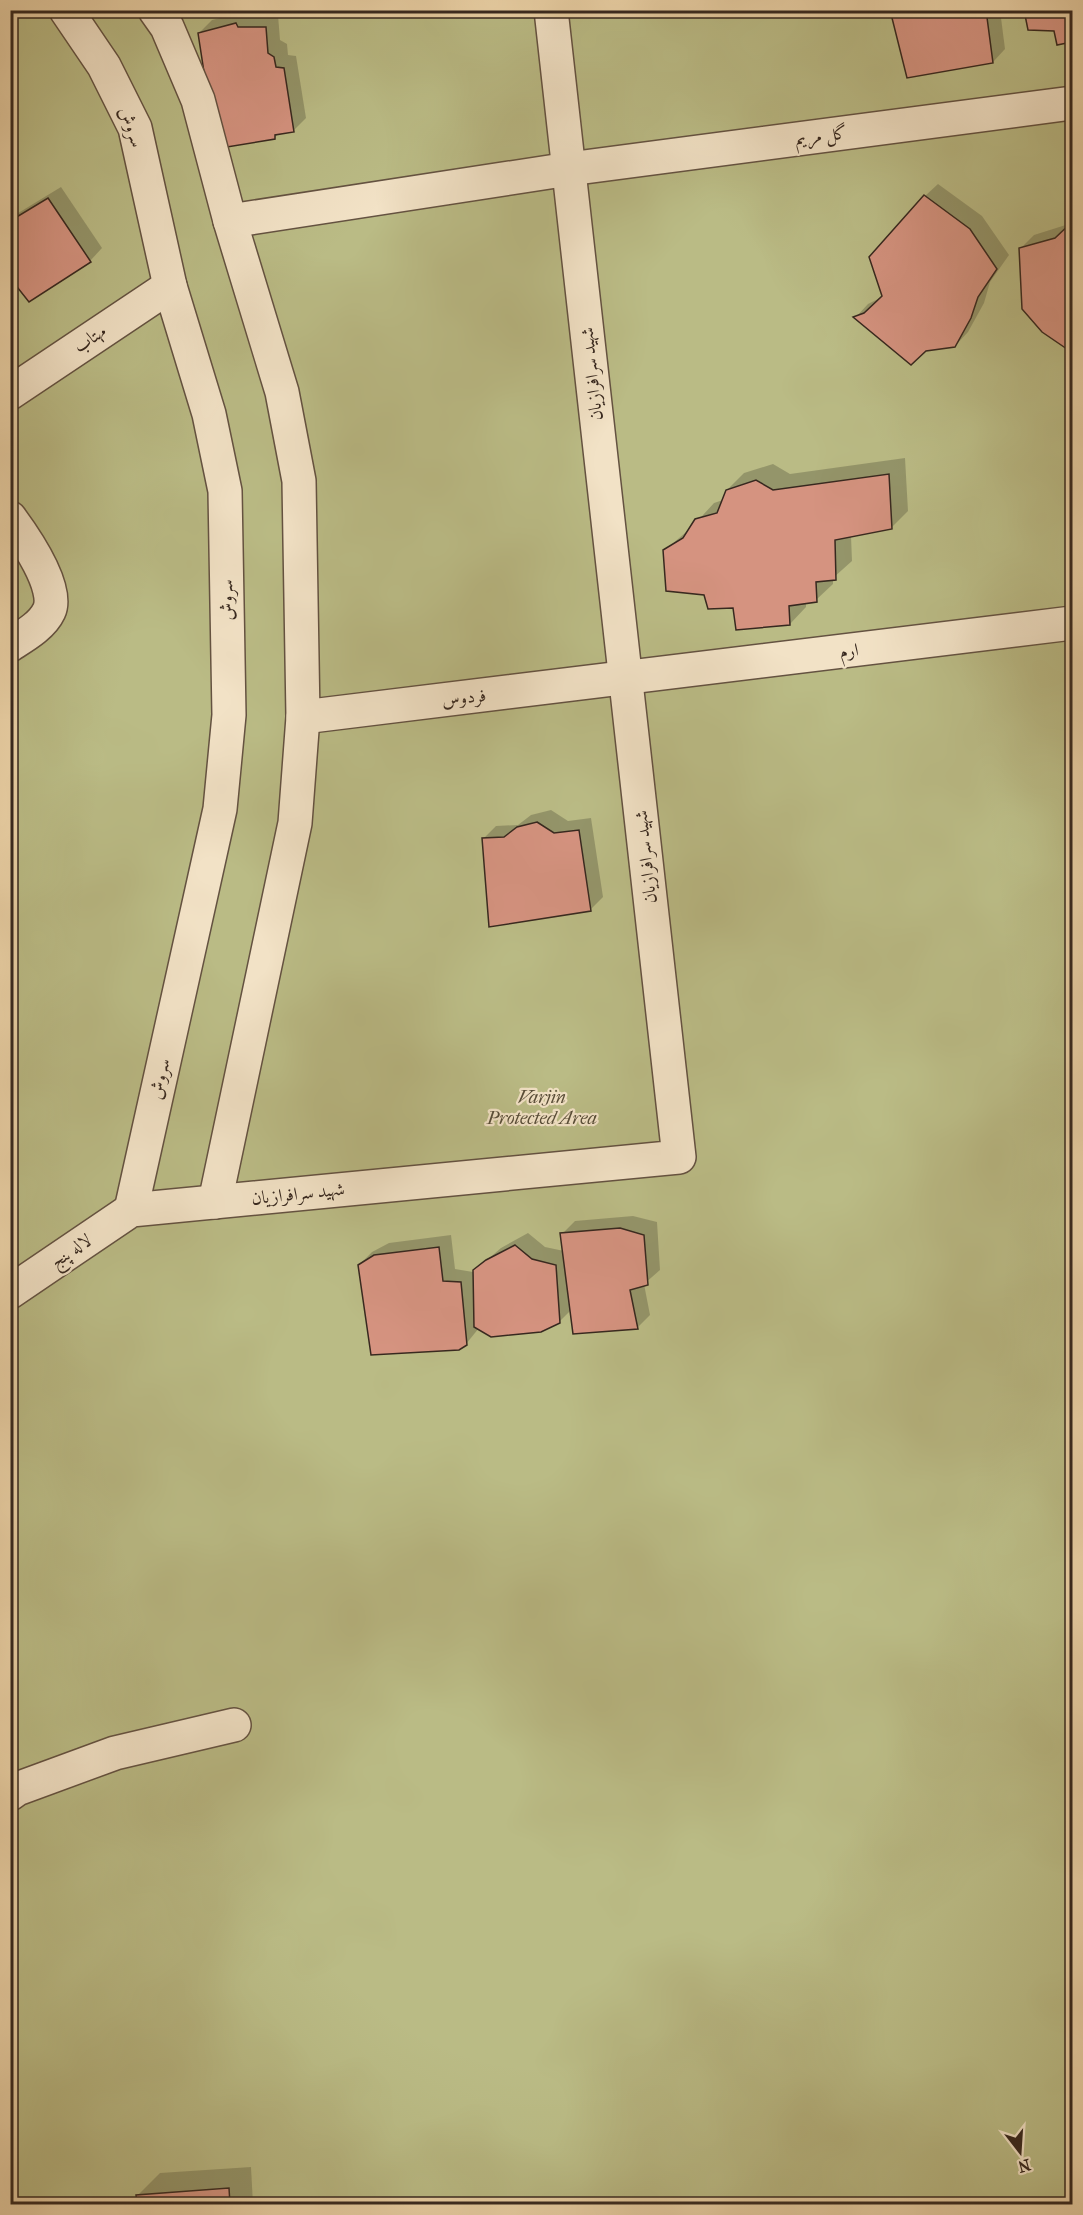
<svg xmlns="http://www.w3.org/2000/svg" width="1083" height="2215" viewBox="0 0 1083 2215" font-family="'IM FELL French Canon',Amiri,serif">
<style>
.green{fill:#babb85;stroke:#787252;stroke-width:1.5}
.shadow{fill:#0003}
.building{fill:#d59380;stroke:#37281f;stroke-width:1.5}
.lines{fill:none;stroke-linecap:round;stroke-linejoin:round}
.minor-casing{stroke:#645241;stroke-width:36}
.tertiary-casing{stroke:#645241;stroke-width:36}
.minor{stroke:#f2e2c6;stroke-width:33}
.tertiary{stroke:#f2e2c6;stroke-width:33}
.labels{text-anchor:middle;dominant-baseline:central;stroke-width:4.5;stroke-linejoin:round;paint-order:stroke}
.street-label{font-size:18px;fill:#37281f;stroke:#f2e2c6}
.park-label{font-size:18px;font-style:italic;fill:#584d38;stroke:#f2e2c6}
</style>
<rect width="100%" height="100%" fill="#ebd2a7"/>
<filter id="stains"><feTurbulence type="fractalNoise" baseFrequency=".00333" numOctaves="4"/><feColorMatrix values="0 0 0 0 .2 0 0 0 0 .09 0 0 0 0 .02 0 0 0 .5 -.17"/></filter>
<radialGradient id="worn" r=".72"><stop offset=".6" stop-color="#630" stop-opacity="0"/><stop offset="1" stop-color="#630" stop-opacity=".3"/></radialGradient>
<rect class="green" x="11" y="11" width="1061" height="2193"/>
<g class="shadow">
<path d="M892 10H1000L1005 49 993 62Z"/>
<path d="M249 11 251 15H278L280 40 287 44 288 55 296 56 306 118 293 131 279 133 274 138 199 33 212 20Z"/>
<path d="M938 184 982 216 1009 255 990 282 984 303 968 332 955 346 856 317 868 304 884 296 925 196Z"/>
<path d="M61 187 102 248 90 261 10 275V218Z"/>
<path d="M1072 223V347L1067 348 1021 248 1034 235Z"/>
<path d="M905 458 908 511 891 528 851 536 852 561 833 578V584L816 600 806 602V607L790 624 705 594 665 550 692 527 714 503 723 500 727 490 744 473 773 464 790 474Z"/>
<path d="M551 810 568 821 591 818 603 897 590 910 483 839 496 826 518 825 531 815Z"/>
<path d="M633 1216 657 1222 660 1270 644 1284 650 1315 637 1328 571 1310 559 1322 479 1328 466 1344 359 1265 372 1252 389 1243 451 1235 455 1269 473 1272 501 1248 528 1233 545 1247 564 1251 562 1234 575 1221Z"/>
<path d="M251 2167 253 2204H138V2195L160 2173Z"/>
</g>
<g class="building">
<path d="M890 10H986L993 63 907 78Z"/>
<path d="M1024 10H1072V42L1057 45 1054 31 1028 30Z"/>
<path d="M236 23 238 27H266L268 53 274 57 276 67 284 68 294 132 275 135V139L227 147 214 137 198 33Z"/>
<path d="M924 195 970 229 997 269 978 297 971 318 955 347 926 351 911 365 853 317 864 313 882 296 869 257Z"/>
<path d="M48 198 91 262 29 302 10 278V221Z"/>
<path d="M1072 222V348L1067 349 1042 332 1022 309 1019 248 1055 238Z"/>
<path d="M889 474 892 529 835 540 836 580 816 582 817 602 789 606 790 625 736 630 733 608 708 609 704 595 666 591 663 550 683 538 695 519 717 513 726 490 756 480 773 490Z"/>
<path d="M537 822 554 833 579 830 591 911 489 927 482 838 504 837 517 827Z"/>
<path d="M620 1228 644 1235 648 1285 630 1290 638 1329 573 1334 560 1233Z"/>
<path d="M515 1245 532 1259 556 1265 560 1323 541 1332 491 1337 474 1327 473 1270 486 1260Z"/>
<path d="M439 1247 443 1281 461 1282 467 1345 459 1350 371 1355 358 1265 374 1255Z"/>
<path d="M229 2188 230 2204H137L136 2195Z"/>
</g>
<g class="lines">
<defs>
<g id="minor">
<path d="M230 221 569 169 1072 103"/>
<path d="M10 393 170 286"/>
<path d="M10 518C24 537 60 588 49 611 42 626 24 636 10 645"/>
<path d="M303 717 1072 623"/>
<path d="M10 1292 131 1210 679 1157 551 10"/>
<path d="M10 1794 17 1789 115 1753 234 1725"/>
</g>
<g id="tertiary">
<path d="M66 10 104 66 135 128 170 286 209 414 225 491 229 715 220 809 131 1210"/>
<path d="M155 10 167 27 198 100 230 221 282 392 299 481 303 717 295 823 215 1202"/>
</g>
</defs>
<use href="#minor" class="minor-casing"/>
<use href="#tertiary" class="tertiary-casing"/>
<use href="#minor" class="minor"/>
<use href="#tertiary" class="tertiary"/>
</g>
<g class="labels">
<g class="street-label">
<text transform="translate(131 127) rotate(70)">سروش</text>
<text transform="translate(821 136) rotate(-7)">گل مریم</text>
<text transform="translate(90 339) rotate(-34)">مهتاب</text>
<text transform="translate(592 374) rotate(-96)">شهید سرافرازیان</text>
<text transform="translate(227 600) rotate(-91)">سروش</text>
<text transform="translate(849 651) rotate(-7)">ارم</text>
<text transform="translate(464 698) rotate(-7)">فردوس</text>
<text transform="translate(646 857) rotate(-96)">شهید سرافرازیان</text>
<text transform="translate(160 1079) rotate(-78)">سروش</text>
<text transform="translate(298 1194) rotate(-6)">شهید سرافرازیان</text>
<text transform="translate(71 1251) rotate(-34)">لاله پنج</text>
</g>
<g class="park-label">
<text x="542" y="1097">Varjin<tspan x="542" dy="21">Protected Area</tspan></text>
</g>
</g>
<rect width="1083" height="2215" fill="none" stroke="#ebd2a7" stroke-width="36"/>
<rect x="12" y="12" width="1059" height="2191" fill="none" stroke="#37281f" stroke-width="3"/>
<rect x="18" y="18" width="1047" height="2179" fill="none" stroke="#37281f" stroke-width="1.5"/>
<g transform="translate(1020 2152) rotate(163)" stroke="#f2e2c6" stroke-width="4.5" paint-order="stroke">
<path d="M0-4.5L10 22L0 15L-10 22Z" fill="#37281f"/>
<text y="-9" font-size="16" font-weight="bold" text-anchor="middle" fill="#37281f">N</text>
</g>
<rect width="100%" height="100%" filter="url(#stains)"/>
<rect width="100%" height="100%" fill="url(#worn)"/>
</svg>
